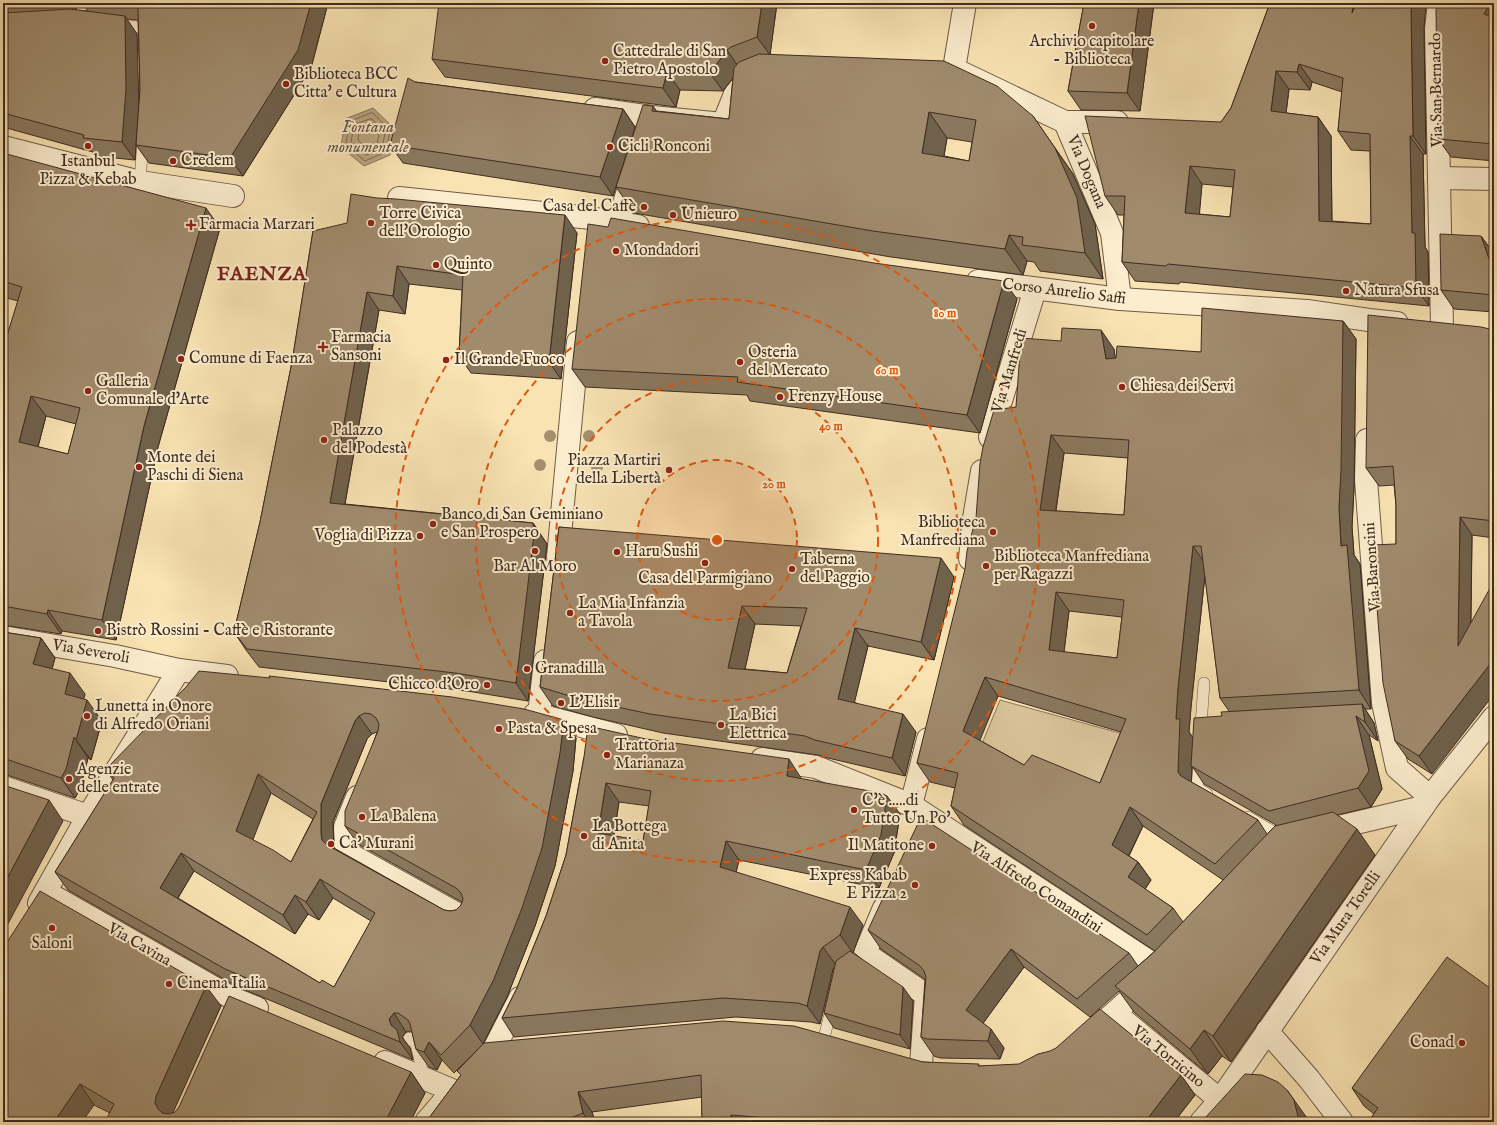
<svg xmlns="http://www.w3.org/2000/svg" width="1497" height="1125" viewBox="0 0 1497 1125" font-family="'IM FELL English',serif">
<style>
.green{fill:#d9c49a;stroke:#8c785e}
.water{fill:#baa581;stroke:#89755b}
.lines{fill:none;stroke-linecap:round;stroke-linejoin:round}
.shore{stroke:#7c6851;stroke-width:1}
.lane-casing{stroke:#6e5a46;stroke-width:12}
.street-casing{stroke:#6e5a46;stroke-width:24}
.lane{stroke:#fbedce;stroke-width:11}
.street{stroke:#fbedce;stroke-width:22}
.tree{fill:#a48f70}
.wall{fill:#8a785e;stroke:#3f2c21;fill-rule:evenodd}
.shaded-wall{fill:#70614c;stroke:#3f2c21}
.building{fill:#a08b6d;stroke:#3f2c21;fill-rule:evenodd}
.ring{fill:none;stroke:#e0570d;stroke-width:2;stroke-dasharray:7 5}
.poi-dot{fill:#8f2418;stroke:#fbedce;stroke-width:1.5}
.labels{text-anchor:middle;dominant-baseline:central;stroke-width:4;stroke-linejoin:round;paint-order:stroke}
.poi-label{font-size:16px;fill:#3f2c21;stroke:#fbedce;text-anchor:start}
.street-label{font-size:16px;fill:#3f2c21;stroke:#fbedce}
.water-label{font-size:17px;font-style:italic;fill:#64503e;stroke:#fbedce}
.district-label{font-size:20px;font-weight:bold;letter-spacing:1px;fill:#7a1f14;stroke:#fbedce}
.centre{fill:#e0570d;stroke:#fbedce;stroke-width:2}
.ring-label{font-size:12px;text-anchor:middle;font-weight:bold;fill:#e0570d;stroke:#fbedce;stroke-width:4;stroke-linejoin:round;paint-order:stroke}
</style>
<rect width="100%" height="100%" fill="#f9e3b3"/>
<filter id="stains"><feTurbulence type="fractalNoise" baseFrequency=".005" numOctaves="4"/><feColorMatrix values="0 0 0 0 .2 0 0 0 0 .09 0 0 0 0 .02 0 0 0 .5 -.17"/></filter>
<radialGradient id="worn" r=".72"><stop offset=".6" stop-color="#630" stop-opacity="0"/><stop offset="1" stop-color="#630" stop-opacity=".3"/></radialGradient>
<path class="green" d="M1000 700 1134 737 1109 793 1037 779 981 746Z"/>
<path class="water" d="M373 108 395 129 390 155 364 166 341 147 345 119Z"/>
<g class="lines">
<g class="shore">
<path d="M371 113H373L390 131 386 152 365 161 346 145 349 122Z"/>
<path d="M370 119H372L385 133 382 149 366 155 351 142 354 125Z"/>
<path d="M369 126 379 135 377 144 367 149 358 140 359 130Z"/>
</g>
<defs>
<g id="lane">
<path d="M82 3 83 20H88"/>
<path d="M117 24 144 28V37"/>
<path d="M140 182 143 138"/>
<path d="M1204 683 1201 725 1209 724"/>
<path d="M1199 761 1197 788 1207 794"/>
<path d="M1248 817 1284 838"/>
<path d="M409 1038 416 1044 424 1078"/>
<path d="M824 1038 832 1006"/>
</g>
<g id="street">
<path d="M965 3 954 69 1065 122H1117"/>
<path d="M1439 3 1436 29 1442 327"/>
<path d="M595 109 652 117 723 124 735 94 746 81"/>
<path d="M1065 122 1112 233 1120 299"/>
<path d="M3 147 140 182 233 196"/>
<path d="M1439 178 1494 179"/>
<path d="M399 198 591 218 638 226"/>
<path d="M618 222 634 172"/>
<path d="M978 281 1120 299 1307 311 1369 320 1397 323"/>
<path d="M990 437 1035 289"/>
<path d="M1367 440 1366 480 1383 703 1397 768 1430 797"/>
<path d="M558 557 578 342"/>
<path d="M970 559 973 524 982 471"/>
<path d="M3 637 115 656 179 670 227 676"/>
<path d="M535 714 616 735"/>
<path d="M539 715 545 661"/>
<path d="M762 759 816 767 911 805 1162 970"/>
<path d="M3 787 88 816"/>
<path d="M357 797 345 827 346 852 463 917"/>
<path d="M911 805 928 739"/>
<path d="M1322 831 1423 807"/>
<path d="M46 892 232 998 257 1008"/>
<path d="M39 903 88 816 179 670"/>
<path d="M884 908 865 953 926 995 921 1065"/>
<path d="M1115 1013 1220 1100"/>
<path d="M1267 1031 1309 1079 1342 1122"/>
<path d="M1088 1036 1149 982"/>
<path d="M385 1062 454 1091"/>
<path d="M479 1065 493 1051 520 998"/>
<path d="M426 1122 450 1094"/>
<path d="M1201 1122 1220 1100 1430 797 1494 717"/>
</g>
</defs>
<use href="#lane" class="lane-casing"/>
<use href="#street" class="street-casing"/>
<use href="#lane" class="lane"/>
<use href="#street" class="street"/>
</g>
<g class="tree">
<circle cx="550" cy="436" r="6"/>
<circle cx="589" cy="436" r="6"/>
<circle cx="540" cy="465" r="6"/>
<circle cx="597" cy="467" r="6"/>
</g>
<g class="wall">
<path d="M3 3H76V10L88 11 82 3H328L311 68 243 176 149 163 136 145 140 89 138 20 126 19 137 34 135 160 95 156 93 152 3 127Z"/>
<path d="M777 3 770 54 1033 116 1073 174 1095 224 1103 279 1040 271 1034 262 1027 261 1023 275 891 257 634 213 616 187 613 196 403 163 390 145 415 82 623 109 635 127 657 111 729 119 733 78 723 91 680 90 676 107 445 77 432 59ZM947 138 972 142 969 161 944 156Z"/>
<path d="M1084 3H1154L1140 111 1081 110 1068 91Z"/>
<path d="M1270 3 1424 29 1426 154H1423L1425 247 1428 252 1429 306 1180 282 1179 284 1135 281 1122 262 1124 215H1118L1105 196 1221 122 1231 108ZM1312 82 1342 92 1338 131 1351 150 1370 151 1371 224 1332 221 1331 136 1318 117 1286 113 1289 89 1310 90ZM1202 184 1233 187 1230 217 1199 214Z"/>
<path d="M1494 3V161L1451 157 1438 139Z"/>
<path d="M3 153 220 228 158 447 116 640 62 631 61 634 3 625V349L18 301 3 297ZM46 416 76 424 68 454 38 447Z"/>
<path d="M313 231 577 233 561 379 471 373 459 356 462 290 409 284 405 314 379 310 345 504 533 523 547 544 528 701 467 691 259 667 246 650 234 632 260 522 292 362Z"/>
<path d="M1481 236 1494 254V312L1454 309 1441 290Z"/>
<path d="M1017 299 980 433 750 401 747 395 585 387 572 369Z"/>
<path d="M1343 321 1356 339 1354 488 1352 527 1354 555 1360 564 1371 709H1365L1374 723 1378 741 1369 735 1382 789 1371 807 1337 815 1375 855 1231 1062 1222 1056 1208 1074 1134 1012 1119 991 1090 1017 1024 967 983 1023 1004 1048 1000 1059 940 1058 934 1056 921 1037 925 979 881 949 868 930 1129 953 1138 966 1155 951 964 825 951 806 955 788 930 782 917 763 1016 407 1114 349 1115 358 1201 352ZM1064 453 1128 458 1124 515 1056 511ZM1205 575 1220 698 1229 711 1193 738 1189 732 1191 707ZM1069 611 1122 617 1117 658 1064 652ZM998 696 1121 732 1100 783 1024 765 979 740ZM1192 766 1204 784 1276 825 1267 834 1258 820 1191 782ZM1143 826 1223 880 1183 922 1173 908 1145 889 1151 880 1138 862 1129 856Z"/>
<path d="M1494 330V538L1472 535 1471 622 1432 774 1408 759 1395 741 1396 544V505L1394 485 1379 486 1366 468Z"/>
<path d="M559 527 954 577 934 660 868 646 854 702 916 732 905 776 828 758 818 755 663 733 593 717 553 706 540 687ZM755 624 801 626 787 673 745 669Z"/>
<path d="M3 632 41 638 55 658 52 669 85 694 83 699 102 721 91 760 88 758 80 789 75 798 7 775H3Z"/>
<path d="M186 687 576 738 573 771 555 866 535 926 507 997 483 1044 454 1073 442 1060 437 1070 429 1067 416 1049 412 1032 411 1031 406 1032 402 1037 410 1048 413 1060 238 987 68 890 55 872 113 780 107 771ZM377 732 345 826 358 844 462 902 461 905 456 910 450 911 444 910 334 848 333 822 367 739 372 734ZM271 793 313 819 291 862 252 840ZM194 871 295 934 308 914 319 920 333 898 371 921 334 987 320 983 178 898Z"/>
<path d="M584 757 801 778V779L900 814 894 853 879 888 739 860 736 872 863 925 853 952 913 1001 910 1049 834 1028 824 1013 835 967 833 969 820 1024 811 1022 736 1017 514 1037 502 1018 517 988 546 916 566 855ZM619 802 649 806 643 841 614 836Z"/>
<path d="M1494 991 1374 1114 1364 1106 1352 1088Z"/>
<path d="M221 1006 172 1113 411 1072 425 1093 410 1122 110 1113 94 1105 3 1122Z"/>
<path d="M923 1062 980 1066 1181 1075 1195 1095 1174 1122H702V1097L592 1112 595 1122H426L461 1075 457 1071Z"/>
</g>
<g class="shaded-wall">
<path d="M68 3H76V13Z"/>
<path d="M311 3H328L311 68 243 176 230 158Z"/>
<path d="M762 3H777L770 55 757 37Z"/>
<path d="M1139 3H1154L1140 111 1127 93Z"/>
<path d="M1353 3H1368L1352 13Z"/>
<path d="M1412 3H1426L1424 29 1426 154 1413 136 1411 11Z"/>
<path d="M1490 3H1494V28L1484 14Z"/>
<path d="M125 16 137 34 139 107 135 160 122 142Z"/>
<path d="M727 50 740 69 723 91 710 73Z"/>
<path d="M1299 64 1312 82 1310 90 1297 72Z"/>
<path d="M1276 71 1289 89 1284 129 1271 111Z"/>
<path d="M667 72 680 90 676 107 663 88Z"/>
<path d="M653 106 671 131 652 111Z"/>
<path d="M623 109 635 127 613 196 600 177Z"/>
<path d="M929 112 947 138 940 178 922 153Z"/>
<path d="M1318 117 1331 136 1332 239 1319 221Z"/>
<path d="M1410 136 1423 154 1425 247 1428 252 1429 306 1416 288 1412 233Z"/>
<path d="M1055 148 1073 174 1095 224 1103 279 1085 253Z"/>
<path d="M1190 166 1202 184 1198 231 1185 213Z"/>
<path d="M206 208 220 228 158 447 116 640 102 620 144 426Z"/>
<path d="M565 215 577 233 561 379 549 362Z"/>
<path d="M1009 235 1027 261 1023 275 1005 249Z"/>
<path d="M1481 236 1494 254V273Z"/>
<path d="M397 266 409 284 405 314 393 296Z"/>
<path d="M1004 281 1017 299 980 433 967 415Z"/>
<path d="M367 292 379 310 342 520 330 503Z"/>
<path d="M1343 321 1356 339 1354 488 1352 527 1354 555 1360 564 1371 709 1359 690 1341 546 1339 508Z"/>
<path d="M1101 330 1114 349 1118 377 1106 359Z"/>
<path d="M31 396 46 416 34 462 19 442Z"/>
<path d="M1051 435 1064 453 1053 529 1040 510Z"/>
<path d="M1460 517 1472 535 1470 664 1458 646Z"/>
<path d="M533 523 547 544 528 701 516 683Z"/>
<path d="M1193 546 1206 565 1191 707 1189 732 1193 738 1191 791 1178 772 1176 719 1178 688Z"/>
<path d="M941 558 954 577 934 660 921 642Z"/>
<path d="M1056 592 1069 611 1062 668 1049 650Z"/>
<path d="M742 606 755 624 741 686 728 668Z"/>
<path d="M48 610 62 631 61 634 47 614Z"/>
<path d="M855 628 868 646 851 717 838 699Z"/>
<path d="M41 638 55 658 48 684 33 664Z"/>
<path d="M1494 659V694L1432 774 1419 756Z"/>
<path d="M70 673 85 694 80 714 65 694Z"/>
<path d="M985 677 998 696 976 750 963 731Z"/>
<path d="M87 700 102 721 91 760 76 740Z"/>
<path d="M1362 704 1374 723 1378 741 1365 722Z"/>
<path d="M903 714 916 732 905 776 892 758Z"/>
<path d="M359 716 372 734 367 739 333 822 334 852 322 840 321 834V804L355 721Z"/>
<path d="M1356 716 1369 735 1382 789 1371 807 1358 788Z"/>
<path d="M564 720 576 738 573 771 555 866 535 926 507 997 483 1044 470 1025Z"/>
<path d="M74 737 88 758 80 789 75 798 61 778Z"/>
<path d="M789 759 801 778 800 794 787 776Z"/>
<path d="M258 774 271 793 249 850 236 831Z"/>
<path d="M606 783 619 802 611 852 598 833Z"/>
<path d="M887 796 900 814 894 853 879 888 866 870Z"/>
<path d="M49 800 63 821 3 933V886Z"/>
<path d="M1130 807 1143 826 1125 863 1112 845Z"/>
<path d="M1357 829 1375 855 1231 1062 1213 1036Z"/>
<path d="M726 841 739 860 733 885 720 867Z"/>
<path d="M181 853 194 871 173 906 160 888Z"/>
<path d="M1138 862 1151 880 1141 895 1128 877Z"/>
<path d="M320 879 333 898 319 920 306 902Z"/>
<path d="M295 895 308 914 295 934 283 915Z"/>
<path d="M850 907 863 925 853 953 840 935Z"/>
<path d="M823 947 836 965 833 969 820 1024 807 1006 820 951Z"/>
<path d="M1011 949 1024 967 979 1029 966 1010Z"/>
<path d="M206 986 221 1006 171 1117 170 1122 158 1109 155 1103 156 1096Z"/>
<path d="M903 987 913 1001 910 1049 900 1035Z"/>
<path d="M394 1013 406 1032 402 1037 410 1048 413 1060 400 1042 391 1025 389 1019Z"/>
<path d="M991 1029 1004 1048 1000 1059 988 1041Z"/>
<path d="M1204 1030 1222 1056 1208 1074 1190 1049Z"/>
<path d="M429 1042 442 1060 437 1070 424 1052Z"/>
<path d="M411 1072 425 1093 410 1122H385Z"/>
<path d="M1181 1075 1195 1095 1174 1122H1145Z"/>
<path d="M80 1084 94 1105 82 1122H54Z"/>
<path d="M1287 1090 1307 1118 1308 1122H1298Z"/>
<path d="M578 1092 592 1112 595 1122H589L583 1113Z"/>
<path d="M731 1115 736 1122H731Z"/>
</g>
<g class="building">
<path d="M131 3H311L298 50 230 158 136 145 140 89 138 7Z"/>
<path d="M439 3H762L757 37 731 47 727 50 710 73 667 72 663 88 432 59Z"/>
<path d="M1084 3H1139L1127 93 1068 91Z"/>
<path d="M1270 3H1353L1352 13 1357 3H1412L1411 11 1413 136H1410L1412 233H1415L1416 288 1168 264 1166 266 1122 262 1125 196H1105L1085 116 1221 122 1231 108ZM1299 64 1343 78 1338 131 1370 134 1371 224 1319 221 1318 117 1271 111 1276 71 1297 72ZM1190 166 1235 170 1230 217 1185 213Z"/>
<path d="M1437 3H1490L1484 14 1494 18V144L1438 139 1436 11Z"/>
<path d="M70 9 125 16 126 89 122 142 83 138 84 135 3 113V13Z"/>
<path d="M759 54 944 61 997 86 1033 116 1055 148 1077 198 1085 253 1022 245 1023 237 1009 235 1005 249 873 231 616 187 643 105 653 106 652 111 729 119 734 68 739 62ZM929 112 976 120 969 161 922 153Z"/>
<path d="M408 78 415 82 623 109 600 177 390 145Z"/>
<path d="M3 153 206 208 144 426 102 620 48 610 47 614 3 606V349L22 287 3 281ZM31 396 80 408 68 454 19 442Z"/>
<path d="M351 194 377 198 396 199 565 215 549 362 459 356 463 275 397 266 393 296 367 292 330 503 533 523V526H535L516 683 455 673 247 649 234 632 260 522 292 362 313 231 347 223Z"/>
<path d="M611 218 874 263 1004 281 967 415 737 382 738 377 572 369 588 224 608 227Z"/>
<path d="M1440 234 1481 236 1494 273V295L1441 290Z"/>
<path d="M1202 308 1343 321 1341 470 1339 508 1341 546 1347 545 1359 690 1220 698 1201 546H1193L1178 688 1176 719H1180L1178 772 1181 776 1258 820 1215 864 1130 807 1112 845 1138 862 1128 877 1173 908 1147 935 951 806 958 773 917 763 965 569 967 551 976 518 980 463 983 447 994 410 1016 407 1021 338 1061 341 1062 328 1101 330 1106 359 1116 358 1117 346 1201 352ZM1051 435 1129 440 1124 515 1040 510ZM1056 592 1124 600 1117 658 1049 650ZM985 677 1126 719 1100 783 1032 755 1024 765 963 731Z"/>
<path d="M1368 315 1481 327 1494 330V521L1460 517 1458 646 1494 581V659L1419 756 1395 741 1383 683 1372 545 1396 544V505L1393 466 1366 468Z"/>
<path d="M559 527 941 558 921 642 855 628 838 699 903 714 892 758 815 740 805 736 650 714 580 699 540 687ZM742 606 807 608 787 673 728 668Z"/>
<path d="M3 632 41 638 33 664 70 673 65 694 87 700 76 740 74 737 66 769 61 778 3 758Z"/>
<path d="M199 671 270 678 269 676 452 697 524 709 564 720 560 753 542 848 522 908 494 979 470 1025 441 1055 429 1042 424 1052 416 1049 410 1024 408 1020 398 1013H394L389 1019 391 1025 397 1030 400 1042 225 969 55 872 114 778 107 771 110 765 186 687ZM365 713 371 714 376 718 379 724 378 731 345 811V826L456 888 461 893 463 899 461 905 456 910 450 911 444 910 327 845 322 840 321 834V804L355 721 359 716ZM258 774 317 812 291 862 273 850 236 831ZM181 853 283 915 295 895 306 902 320 879 375 913 334 987 322 980 320 983 160 888Z"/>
<path d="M1362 704 1365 722 1356 716 1369 771 1358 788 1269 811 1191 766 1194 718 1222 716 1221 712Z"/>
<path d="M588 726 646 739 789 759 787 776 881 793 887 796 881 835 866 870 726 841 720 867 850 907 840 935 823 947 820 951 807 1006 798 1003 723 998 502 1018 517 988 546 916 566 855 584 757ZM606 783 651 791 643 841 598 833Z"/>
<path d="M3 785 49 800 3 886Z"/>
<path d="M1333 812 1357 829 1213 1036 1204 1030 1190 1049 1115 986 1153 953 1275 826Z"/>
<path d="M921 817 1129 953 1077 999 1011 949 966 1010 991 1029 988 1041 927 1039 921 1037 926 977 924 971 920 966 868 930Z"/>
<path d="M40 891 206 986 156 1096 155 1103 158 1109 162 1113 169 1114 175 1112 179 1107 229 996 411 1072 385 1122H105L114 1104 80 1084 54 1122H3V947H4Z"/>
<path d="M850 951 903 987 900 1035 824 1013 836 961Z"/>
<path d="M1447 957 1494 991V1122H1368L1378 1108 1352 1088Z"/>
<path d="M1100 1009 1181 1075 1145 1122H815L731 1115V1122H702L701 1075 578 1092 583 1113 561 1122H426L461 1075 457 1071 484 1043 723 1021 794 1026 923 1062 979 1064 978 1066 1019 1064 1038 1054 1050 1051 1056 1048Z"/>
<path d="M1245 1074 1262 1075 1278 1082 1287 1090 1294 1100 1298 1117V1122H1204L1205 1118Z"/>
</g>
<circle cx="717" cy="540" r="80" fill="#e0570d" fill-opacity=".12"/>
<g class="ring">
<circle cx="717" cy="540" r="80"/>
<circle cx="717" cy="540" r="161"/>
<circle cx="717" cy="540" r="241"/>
<circle cx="717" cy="540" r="322"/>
</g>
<g class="poi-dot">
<circle cx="1092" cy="26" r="4"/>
<circle cx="605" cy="61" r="4"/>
<circle cx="286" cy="84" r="4"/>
<circle cx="88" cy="146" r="4"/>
<circle cx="610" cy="147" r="4"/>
<circle cx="173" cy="161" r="4"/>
<circle cx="644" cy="207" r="4"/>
<circle cx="673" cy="215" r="4"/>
<circle cx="371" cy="223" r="4"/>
<path d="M189 219h4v4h4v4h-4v4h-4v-4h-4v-4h4z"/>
<circle cx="616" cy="251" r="4"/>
<circle cx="436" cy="265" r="4"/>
<circle cx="1346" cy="291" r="4"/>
<path d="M321 341h4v4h4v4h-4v4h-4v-4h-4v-4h4z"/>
<circle cx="181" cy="359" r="4"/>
<circle cx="446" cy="360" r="4"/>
<circle cx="740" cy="362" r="4"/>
<circle cx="1122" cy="387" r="4"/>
<circle cx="88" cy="391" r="4"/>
<circle cx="780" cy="397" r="4"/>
<circle cx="324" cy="440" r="4"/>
<circle cx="139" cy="467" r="4"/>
<circle cx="669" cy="470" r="4"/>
<circle cx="433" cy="524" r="4"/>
<circle cx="993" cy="532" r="4"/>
<circle cx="420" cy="536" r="4"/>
<circle cx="535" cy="551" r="4"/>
<circle cx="617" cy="552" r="4"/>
<circle cx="705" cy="563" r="4"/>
<circle cx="986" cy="566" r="4"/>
<circle cx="792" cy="569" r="4"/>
<circle cx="570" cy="613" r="4"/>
<circle cx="98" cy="631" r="4"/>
<circle cx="527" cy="669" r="4"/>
<circle cx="487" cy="685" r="4"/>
<circle cx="561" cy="703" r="4"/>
<circle cx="87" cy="716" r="4"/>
<circle cx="721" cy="725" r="4"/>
<circle cx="499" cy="729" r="4"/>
<circle cx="607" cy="755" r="4"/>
<circle cx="69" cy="779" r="4"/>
<circle cx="854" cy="810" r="4"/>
<circle cx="362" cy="817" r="4"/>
<circle cx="584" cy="836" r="4"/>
<circle cx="331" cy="844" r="4"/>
<circle cx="932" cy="846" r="4"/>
<circle cx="915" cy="885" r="4"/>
<circle cx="52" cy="928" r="4"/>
<circle cx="169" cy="984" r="4"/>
<circle cx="1462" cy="1043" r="4"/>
</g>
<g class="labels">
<g class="poi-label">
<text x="1092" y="42" text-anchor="middle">Archivio capitolare<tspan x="1092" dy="18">- Biblioteca</tspan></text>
<text x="613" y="52">Cattedrale di San<tspan x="613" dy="18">Pietro Apostolo</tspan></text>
<text x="294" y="75">Biblioteca BCC<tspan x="294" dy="18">Citta' e Cultura</tspan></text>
<text x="618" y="147">Cicli Ronconi</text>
<text x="181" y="161">Credem</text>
<text x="88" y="162" text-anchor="middle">Istanbul<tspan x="88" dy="18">Pizza &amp; Kebab</tspan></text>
<text x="636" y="207" text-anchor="end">Casa del Caffè</text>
<text x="379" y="214">Torre Civica<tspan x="379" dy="18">dell'Orologio</tspan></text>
<text x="681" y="215">Unieuro</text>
<text x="199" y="225">Farmacia Marzari</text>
<text x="624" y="251">Mondadori</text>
<text x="444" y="265">Quinto</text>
<text x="1354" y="291">Natura Sfusa</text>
<text x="331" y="338">Farmacia<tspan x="331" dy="18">Sansoni</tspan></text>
<text x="748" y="353">Osteria<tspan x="748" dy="18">del Mercato</tspan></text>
<text x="189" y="359">Comune di Faenza</text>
<text x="454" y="360">Il Grande Fuoco</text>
<text x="96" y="382">Galleria<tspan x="96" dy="18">Comunale d'Arte</tspan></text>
<text x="1130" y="387">Chiesa dei Servi</text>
<text x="788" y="397">Frenzy House</text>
<text x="332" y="431">Palazzo<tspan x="332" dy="18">del Podestà</tspan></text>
<text x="147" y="458">Monte dei<tspan x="147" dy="18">Paschi di Siena</tspan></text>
<text x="661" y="461" text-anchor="end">Piazza Martiri<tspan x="661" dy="18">della Libertà</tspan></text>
<text x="441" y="515">Banco di San Geminiano<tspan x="441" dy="18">e San Prospero</tspan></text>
<text x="985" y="523" text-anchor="end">Biblioteca<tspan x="985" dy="18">Manfrediana</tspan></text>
<text x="412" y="536" text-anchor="end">Voglia di Pizza</text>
<text x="625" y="552">Haru Sushi</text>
<text x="994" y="557">Biblioteca Manfrediana<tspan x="994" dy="18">per Ragazzi</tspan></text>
<text x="800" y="560">Taberna<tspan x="800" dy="18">del Paggio</tspan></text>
<text x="535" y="567" text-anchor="middle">Bar Al Moro</text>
<text x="705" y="579" text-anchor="middle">Casa del Parmigiano</text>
<text x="578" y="604">La Mia Infanzia<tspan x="578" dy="18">a Tavola</tspan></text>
<text x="106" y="631">Bistrò Rossini - Caffè e Ristorante</text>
<text x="535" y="669">Granadilla</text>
<text x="479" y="685" text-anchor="end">Chicco d'Oro</text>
<text x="569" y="703">L'Elisir</text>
<text x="95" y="707">Lunetta in Onore<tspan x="95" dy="18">di Alfredo Oriani</tspan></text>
<text x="729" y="716">La Bici<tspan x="729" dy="18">Elettrica</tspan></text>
<text x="507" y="729">Pasta &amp; Spesa</text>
<text x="615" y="746">Trattoria<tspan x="615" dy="18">Marianaza</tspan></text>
<text x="77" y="770">Agenzie<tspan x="77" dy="18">delle entrate</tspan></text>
<text x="862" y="801">C'è .....di<tspan x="862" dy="18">Tutto Un Po'</tspan></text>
<text x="370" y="817">La Balena</text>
<text x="592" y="827">La Bottega<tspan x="592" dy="18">di Anita</tspan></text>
<text x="339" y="844">Ca' Murani</text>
<text x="924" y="846" text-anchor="end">Il Matitone</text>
<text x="907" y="876" text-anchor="end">Express Kabab<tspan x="907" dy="18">E Pizza 2</tspan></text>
<text x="52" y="944" text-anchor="middle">Saloni</text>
<text x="177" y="984">Cinema Italia</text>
<text x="1454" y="1043" text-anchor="end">Conad</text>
</g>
<g class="street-label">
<text transform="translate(1437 90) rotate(-91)">Via San Bernardo</text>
<text transform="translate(1086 172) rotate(67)">Via Dogana</text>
<text transform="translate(1064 292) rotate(7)">Corso Aurelio Saffi</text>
<text transform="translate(1010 371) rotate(-73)">Via Manfredi</text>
<text transform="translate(1373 567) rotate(-94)">Via Baroncini</text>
<text transform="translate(91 652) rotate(10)">Via Severoli</text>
<text transform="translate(1036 888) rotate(33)">Via Alfredo Comandini</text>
<text transform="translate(1346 918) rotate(-55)">Via Mura Torelli</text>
<text transform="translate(139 945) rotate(30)">Via Cavina</text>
<text transform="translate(1168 1057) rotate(39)">Via Torricino</text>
</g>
<g class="water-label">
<text x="368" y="127">Fontana<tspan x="368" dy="20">monumentale</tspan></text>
</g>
<g class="district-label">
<text x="262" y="274">FAENZA</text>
</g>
</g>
<circle cx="717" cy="540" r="6" class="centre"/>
<g class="ring-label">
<text x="945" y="317">80 m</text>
<text x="887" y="374">60 m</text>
<text x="831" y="430">40 m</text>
<text x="774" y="488">20 m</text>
</g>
<rect width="1497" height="1125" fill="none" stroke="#f9e3b3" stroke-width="16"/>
<rect x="4" y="4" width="1489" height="1117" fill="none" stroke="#3f2c21" stroke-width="2"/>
<rect x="8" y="8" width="1481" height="1109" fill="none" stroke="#3f2c21"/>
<rect width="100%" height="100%" filter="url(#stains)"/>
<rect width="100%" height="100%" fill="url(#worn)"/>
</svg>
